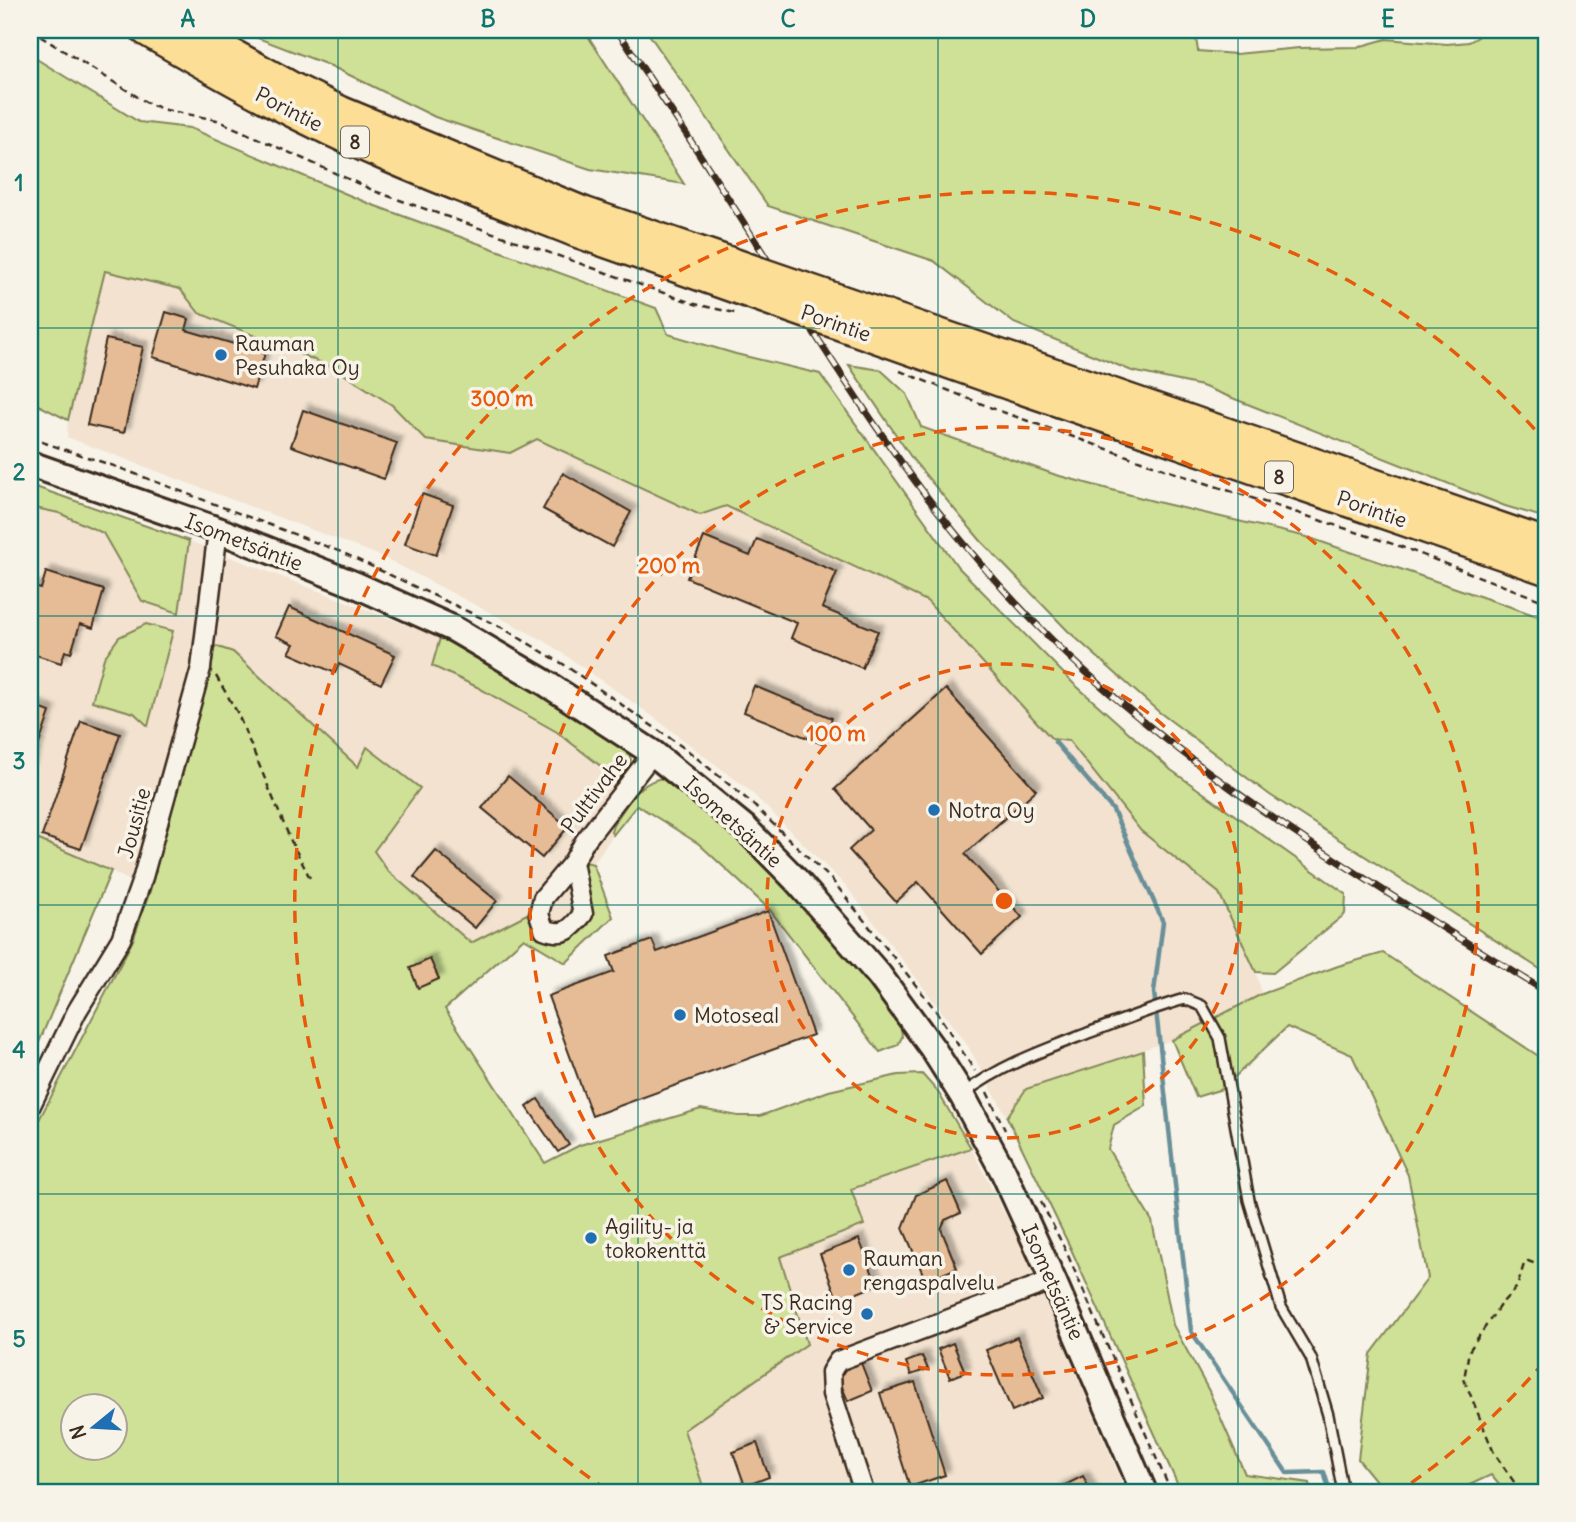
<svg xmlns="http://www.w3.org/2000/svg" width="1576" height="1522" viewBox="0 0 1576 1522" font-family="Delius,sans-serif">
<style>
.built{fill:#f2e2cf}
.green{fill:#cee196;stroke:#84865a;stroke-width:2;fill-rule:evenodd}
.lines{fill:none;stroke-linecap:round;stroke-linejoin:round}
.stream{stroke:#698f98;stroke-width:4.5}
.building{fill:#e5bc95;stroke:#3b2a1e;stroke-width:2;filter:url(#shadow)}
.service-casing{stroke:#3b2a1e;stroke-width:14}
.minor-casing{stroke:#3b2a1e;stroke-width:23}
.secondary-casing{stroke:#3b2a1e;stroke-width:30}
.trunk-casing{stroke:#3b2a1e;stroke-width:35}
.path{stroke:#3b2a1e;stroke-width:2.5;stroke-dasharray:7 5;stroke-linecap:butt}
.service{stroke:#f7f3e8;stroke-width:9}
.minor{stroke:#f7f3e8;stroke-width:18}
.secondary{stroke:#f7f3e8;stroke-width:24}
.trunk{stroke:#fdde96;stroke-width:30}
.rail-casing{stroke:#3b2a1e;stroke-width:7}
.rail{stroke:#f7f3e8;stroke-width:4.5;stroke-dasharray:13;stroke-linecap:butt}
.trunk-bridge-casing{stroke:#3b2a1e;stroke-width:35;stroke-linecap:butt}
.trunk-bridge{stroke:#fdde96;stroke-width:30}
.grid{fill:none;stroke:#0f766e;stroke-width:2;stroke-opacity:0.55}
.ring{fill:none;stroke:#e8590c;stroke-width:3.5;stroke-dasharray:12 9}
.poi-dot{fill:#1f6fb2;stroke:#f7f3e8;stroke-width:2.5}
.labels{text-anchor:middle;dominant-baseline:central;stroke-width:7;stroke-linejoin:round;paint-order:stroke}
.shield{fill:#f7f3e8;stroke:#73665b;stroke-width:2}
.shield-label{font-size:19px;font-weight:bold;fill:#3b2a1e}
.street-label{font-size:21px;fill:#3b2a1e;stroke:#f7f3e8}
.poi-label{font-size:21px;fill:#3b2a1e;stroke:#f7f3e8;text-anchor:start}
.centre{fill:#e8590c;stroke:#f7f3e8;stroke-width:3.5}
.ring-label{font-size:21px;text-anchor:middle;font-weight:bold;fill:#e8590c;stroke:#f7f3e8;stroke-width:7;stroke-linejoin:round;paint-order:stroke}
.neatline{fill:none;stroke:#0f766e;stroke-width:2.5}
.grid-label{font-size:23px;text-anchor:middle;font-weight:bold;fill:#0f766e}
</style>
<defs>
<filter id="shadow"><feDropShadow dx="5.5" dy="-5.5" stdDeviation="2" flood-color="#0004"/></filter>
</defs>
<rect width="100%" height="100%" fill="#f7f3e8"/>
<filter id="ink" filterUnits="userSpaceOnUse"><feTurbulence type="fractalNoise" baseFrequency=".0143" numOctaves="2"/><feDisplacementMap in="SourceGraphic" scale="14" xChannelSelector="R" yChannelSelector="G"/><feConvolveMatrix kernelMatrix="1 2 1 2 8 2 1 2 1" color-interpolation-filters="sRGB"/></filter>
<g filter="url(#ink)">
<g class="built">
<path d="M105 271 180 289 199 313 334 368 392 405 427 440 510 453 536 439 700 515 725 506 927 601 1052 739 1069 741 1141 831 1219 893 1256 972 1262 994 1172 1040 1026 1089 1007 1117 968 1046 847 887 749 790 651 715 545 641 381 556 67 437 68 420Z"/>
<path d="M30 507 59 513 103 533 142 601 178 613 189 541 440 638 433 666 477 687 557 732 616 778 638 791 613 825 611 832 613 835 593 864 613 917 566 963 524 938 471 943 387 871 374 851 419 788 367 747 359 767 233 652 215 646 150 891 111 871 30 836Z"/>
<path d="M971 1148 1026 1255 1126 1492H705L684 1430 807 1344 780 1257 864 1225 850 1189Z"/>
</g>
<g class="green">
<path d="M237 30H584L684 184 590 169 435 117 331 66Z"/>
<path d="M646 30H1191L1196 38 1198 51 1236 54 1299 48 1358 47 1386 39 1447 44 1469 42 1478 37V30H1502L1520 37 1546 33V518L1505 506 1202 386 1132 371 1014 323 934 261 768 206Z"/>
<path d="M30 55 139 122 190 128 370 204 656 308 668 334 736 354 820 374 958 567 1073 683 1171 770 1346 894 1345 914 1273 973 1256 972 1219 893 1141 831 1069 741 1052 739 927 601 726 506 700 515 537 439 510 453 426 440 392 405 334 368 199 313 180 289 105 271 68 420 30 401Z"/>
<path d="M849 365 881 370 907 394 921 427 1056 475 1157 502 1307 537 1546 619V973L1270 795 1159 712 1068 631 981 541 913 460Z"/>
<path d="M30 485 189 541 179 613 142 601 103 533 59 513 30 507Z"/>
<path d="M146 624 173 631 148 726 134 713 92 701 104 658 119 637Z"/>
<path d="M440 638 486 659 628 749 631 760 622 780 616 778 557 732 477 687 432 666Z"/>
<path d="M215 646 233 652 358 767 367 747 420 788 374 851 388 871 471 943 527 914C532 926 553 946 568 940 572 939 577 932 581 929L583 868 586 862 593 864 613 917 566 963 524 938 445 1009 545 1163 580 1145 701 1109 738 1116H760L829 1091 898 1075 922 1074 938 1092 971 1148 851 1189 864 1225 780 1257 807 1344 684 1430 705 1492H30V1137L133 940 150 891ZM74 1406H116V1448H74Z"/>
<path d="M665 778 751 852 839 948 901 1026 902 1037 898 1045 880 1052 769 909 699 844 637 805 613 835 611 832 613 825C626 807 639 779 665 778Z"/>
<path d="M30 836 111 871 40 1040 30 1059Z"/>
<path d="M1383 953 1546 1061V1492H1505L1491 1475 1465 1487 1467 1492H1385L1358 1459 1371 1354 1428 1278 1408 1175 1352 1055 1287 1027 1222 1089 1196 1097 1172 1040 1262 994 1338 966Z"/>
<path d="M1143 1051 1146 1106 1114 1125 1108 1149 1152 1221 1173 1325 1209 1391 1245 1474 1310 1483 1311 1492H1181L1071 1249 1007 1117 1026 1089Z"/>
</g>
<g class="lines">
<path class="stream" d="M1055 742 1113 810 1163 922 1154 992 1191 1331 1287 1473 1324 1472 1330 1492"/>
</g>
<g class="building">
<path d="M166 312 189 319 186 330 265 353 254 389 153 357Z"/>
<path d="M106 339 143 347 124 433 87 425Z"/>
<path d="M303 410 397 443 384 479 291 446Z"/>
<path d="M563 473 631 512 612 547 543 509Z"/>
<path d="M422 494 453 505 436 555 405 544Z"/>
<path d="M704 537 750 556 757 539 837 572 822 608 878 631 862 668 791 638 797 623 687 578Z"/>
<path d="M46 572 104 590 93 628 80 624 71 653 65 651 61 663 30 653V586L41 589Z"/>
<path d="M289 607 395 655 381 684 339 664 335 673 289 653 294 644 276 636Z"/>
<path d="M754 686 832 718 822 744 744 712Z"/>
<path d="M946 689 1036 790 965 854 1022 917 982 954 918 882 896 902 849 850 871 830 835 789Z"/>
<path d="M31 705 50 712 30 770V709Z"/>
<path d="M81 721 120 734 81 849 42 836Z"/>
<path d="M508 776 568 827 542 858 482 808Z"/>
<path d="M436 851 497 901 475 928 414 877Z"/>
<path d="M768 911 813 1035 592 1116 548 996 614 972 608 956 652 940 657 952Z"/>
<path d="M430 959 439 979 418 988 410 968Z"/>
<path d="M538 1099 569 1145 558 1152 527 1107Z"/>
<path d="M947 1181 961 1213 945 1220 941 1229 957 1268 926 1281 903 1228 916 1195Z"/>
<path d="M859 1239 877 1285 838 1301 820 1254Z"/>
<path d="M1017 1337 1043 1398 1012 1411 986 1350Z"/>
<path d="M953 1343 965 1372 950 1378 938 1349Z"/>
<path d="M922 1356 928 1369 911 1375 906 1362Z"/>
<path d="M861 1363 872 1391 848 1401 836 1373Z"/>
<path d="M915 1382 945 1475 910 1487 880 1393Z"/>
<path d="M757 1443 769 1477 745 1486 733 1452Z"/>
<path d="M1083 1476 1091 1492H1056L1055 1490Z"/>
</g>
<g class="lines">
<defs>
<path id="service" d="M963 1094C1001 1065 1044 1050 1088 1033 1121 1021 1152 1008 1185 999L1202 1006 1220 1038 1249 1200 1281 1307 1311 1358 1328 1415 1343 1492"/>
<g id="minor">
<path d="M573 862 583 914C570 930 565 937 544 929L539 914 543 898 573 862 585 841 653 753"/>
<path d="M30 1107 77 1011 121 939 143 877 201 668 218 530"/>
<path d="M864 1492 832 1394 831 1372 838 1361 1053 1280"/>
</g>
<path id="secondary" d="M30 464 218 530 356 585 454 629 544 682 653 753 745 828 797 881 879 975 933 1049 962 1095 1003 1171 1053 1280 1144 1492"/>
<g id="trunk">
<path d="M146 30C226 77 306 122 392 158 452 184 514 207 575 231"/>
<path d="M188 30 294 89 341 112 582 212"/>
<path d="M1020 362 1546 544"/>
<path d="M1012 385 1546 569"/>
</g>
</defs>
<use href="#service" class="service-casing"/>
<use href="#minor" class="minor-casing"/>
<use href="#secondary" class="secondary-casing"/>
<use href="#trunk" class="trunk-casing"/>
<g class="path">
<path d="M30 30 149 104 166 110 217 120 377 192 695 304 739 314"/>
<path d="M900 371 997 410 1181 475 1399 546 1546 602"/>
<path d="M30 438 117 467 341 552 501 627 563 664 687 750 748 800 832 880 934 1008 975 1071"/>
<path d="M216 676 237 712 291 841 312 882"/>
<path d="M987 1092 1005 1130"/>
<path d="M1041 1202 1066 1251 1171 1492"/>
<path d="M1521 1492 1494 1453 1464 1379 1469 1351 1500 1305 1517 1287 1524 1264 1528 1261 1546 1268"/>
</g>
<use href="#service" class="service"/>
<use href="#minor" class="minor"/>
<use href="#secondary" class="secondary"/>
<use href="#trunk" class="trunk"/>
<defs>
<path id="rail" d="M617 30C669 107 720 185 770 264 856 399 937 528 1052 640 1197 782 1376 885 1546 992"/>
</defs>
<use href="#rail" class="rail-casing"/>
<use href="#rail" class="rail"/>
<defs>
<g id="trunk-bridge">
<path d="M582 212 1020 362"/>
<path d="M575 231 1012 385"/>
</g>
</defs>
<use href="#trunk-bridge" class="trunk-bridge-casing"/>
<use href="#trunk-bridge" class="trunk-bridge"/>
</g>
</g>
<path class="grid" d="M338 30V1492M638 30V1492M938 30V1492M1238 30V1492M30 328H1546M30 616H1546M30 905H1546M30 1194H1546"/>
<g class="ring">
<circle cx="1004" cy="901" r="237"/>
<circle cx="1004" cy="901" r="474"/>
<path d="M1544 1362A710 710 0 0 1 1401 1490M607 1490A710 710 0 1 1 1544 440"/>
</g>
<g class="poi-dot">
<circle cx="221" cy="355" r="7"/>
<circle cx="934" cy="810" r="7"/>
<circle cx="680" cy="1015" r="7"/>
<circle cx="591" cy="1238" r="7"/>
<circle cx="849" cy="1270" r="7"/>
<circle cx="867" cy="1314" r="7"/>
</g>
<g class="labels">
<g class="shield">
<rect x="341" y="126.5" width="28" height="31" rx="5"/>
<rect x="1265" y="461.5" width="28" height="31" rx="5"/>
</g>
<g class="shield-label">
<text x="355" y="142">8</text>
<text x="1279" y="477">8</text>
</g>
<g class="street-label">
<text transform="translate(289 109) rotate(27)">Porintie</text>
<text transform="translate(836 323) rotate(19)">Porintie</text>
<text transform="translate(1372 509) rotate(19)">Porintie</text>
<text transform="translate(244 542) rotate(21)">Isometsäntie</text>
<text transform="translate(594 793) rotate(-53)">Pulttivahe</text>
<text transform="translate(733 822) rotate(42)">Isometsäntie</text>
<text transform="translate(134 823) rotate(-75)">Jousitie</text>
<text transform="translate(1053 1282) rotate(66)">Isometsäntie</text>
</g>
<g class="poi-label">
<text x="235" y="343">Rauman<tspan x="235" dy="24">Pesuhaka Oy</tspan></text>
<text x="948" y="810">Notra Oy</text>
<text x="694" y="1015">Motoseal</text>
<text x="605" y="1226">Agility- ja<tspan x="605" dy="24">tokokenttä</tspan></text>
<text x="863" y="1258">Rauman<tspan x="863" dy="24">rengaspalvelu</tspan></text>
<text x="853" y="1302" text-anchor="end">TS Racing<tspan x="853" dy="24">&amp; Service</tspan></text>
</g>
</g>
<circle cx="1004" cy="901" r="10" class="centre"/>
<g class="ring-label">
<text x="502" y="406">300 m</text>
<text x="669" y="573">200 m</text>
<text x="836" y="741">100 m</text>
</g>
<rect width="1576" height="1522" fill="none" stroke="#f7f3e8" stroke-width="77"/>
<g transform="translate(94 1427) rotate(252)"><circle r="33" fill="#f7f3e8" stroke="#aca397" stroke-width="2"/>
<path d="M0-5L12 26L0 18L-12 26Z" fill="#1f6fb2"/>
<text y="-10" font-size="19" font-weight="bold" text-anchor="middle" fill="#3b2a1e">N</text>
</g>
<rect x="38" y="38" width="1500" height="1446" class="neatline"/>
<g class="grid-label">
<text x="188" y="27">A</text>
<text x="488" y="27">B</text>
<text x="788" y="27">C</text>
<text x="1088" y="27">D</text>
<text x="1388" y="27">E</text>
<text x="19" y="191">1</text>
<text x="19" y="480">2</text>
<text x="19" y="769">3</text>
<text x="19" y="1058">4</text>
<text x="19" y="1347">5</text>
</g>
</svg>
